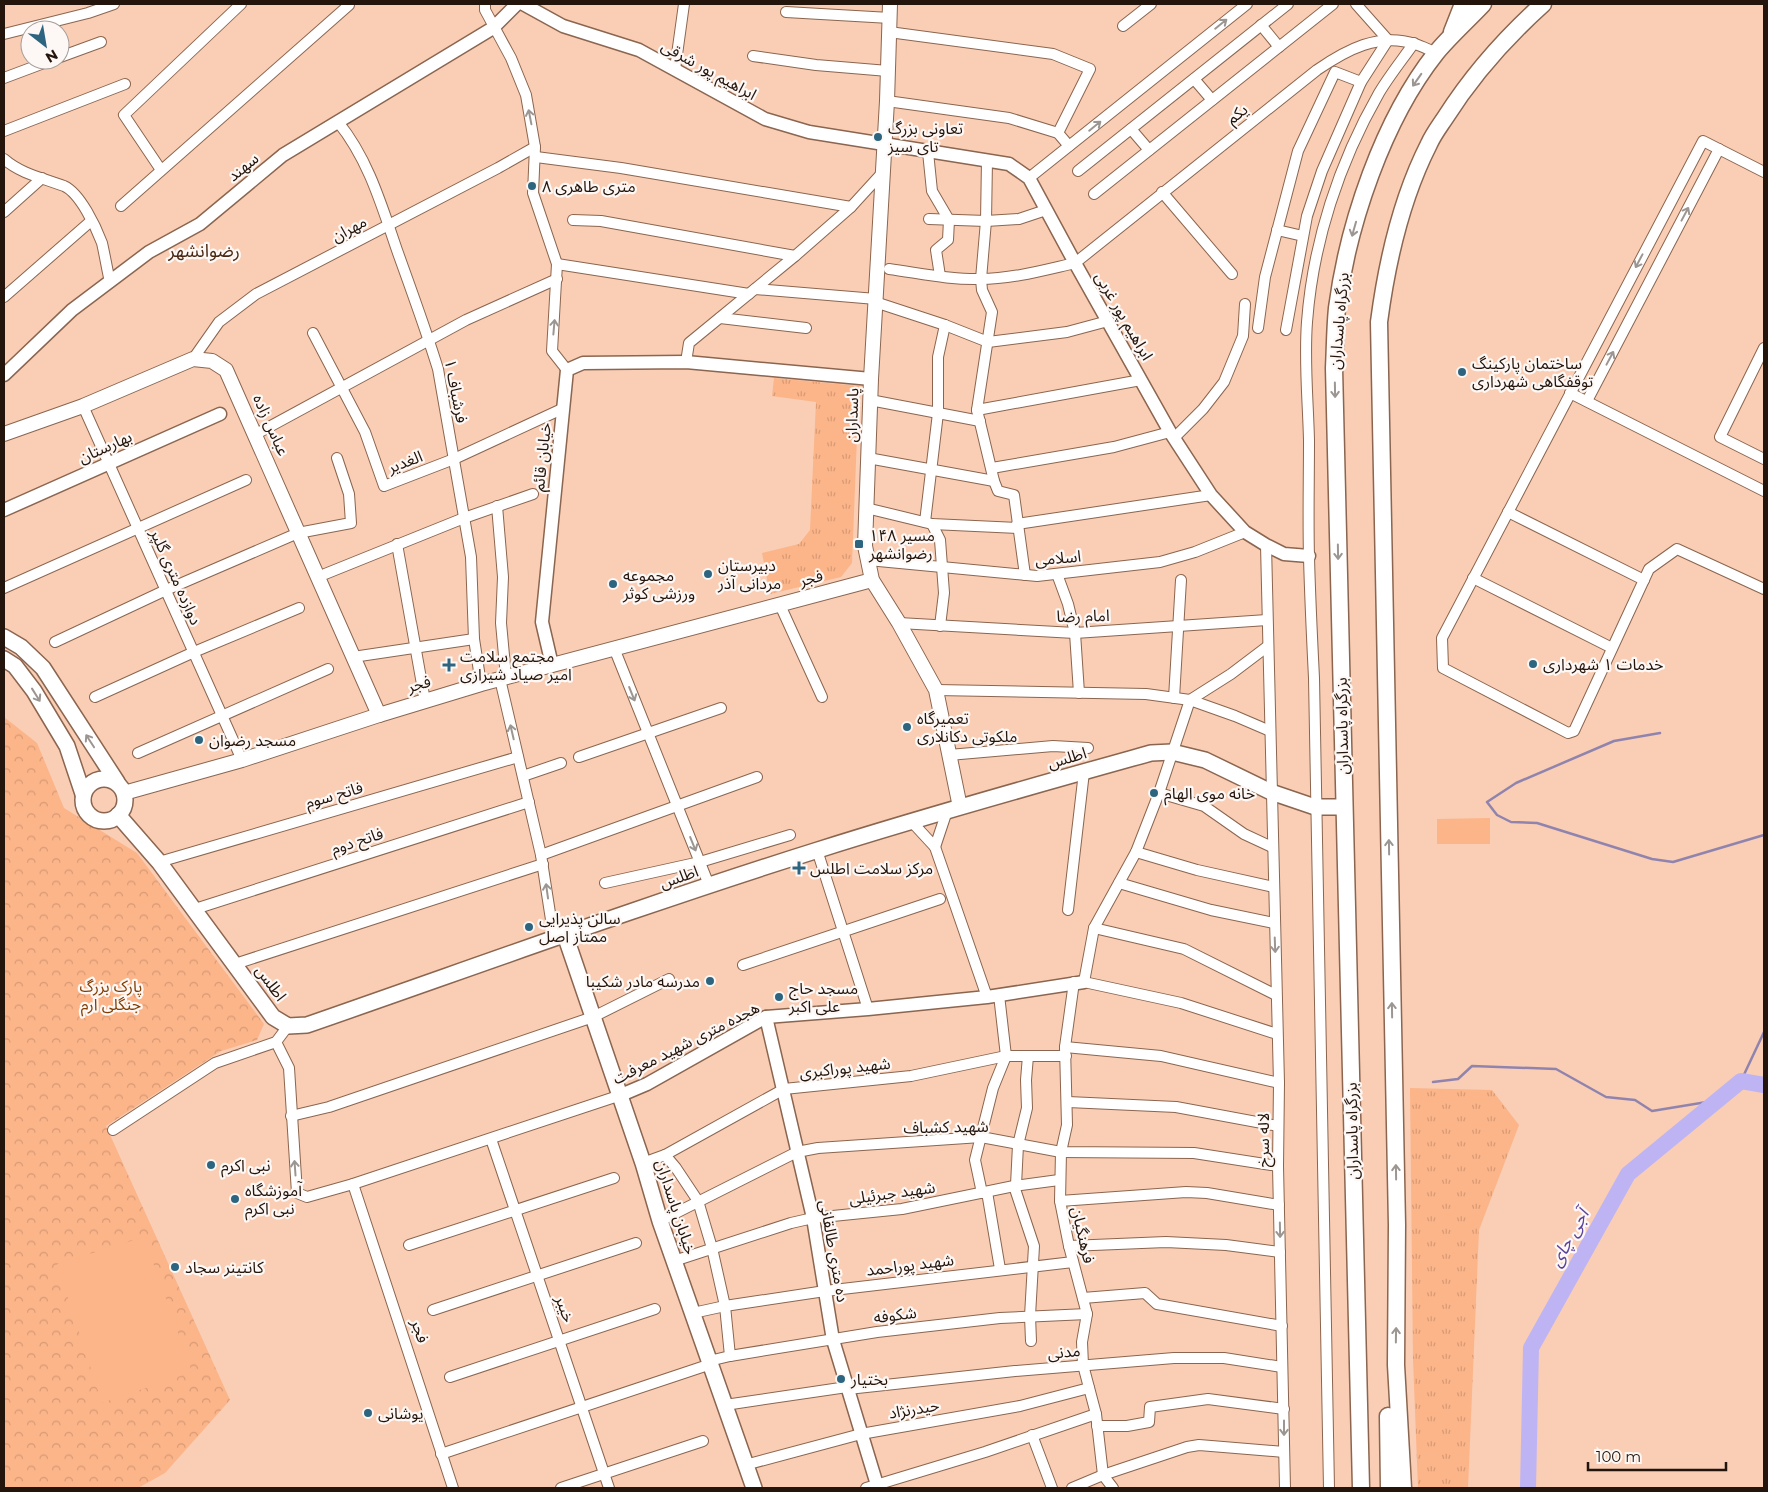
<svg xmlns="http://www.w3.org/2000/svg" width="1768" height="1492" viewBox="0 0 1768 1492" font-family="Montserrat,'Noto Sans Arabic',sans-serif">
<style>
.grass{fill:url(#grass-tufts)}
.forest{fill:url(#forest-crowns)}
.garden{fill:#fcb489}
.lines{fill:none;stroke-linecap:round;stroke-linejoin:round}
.stream{stroke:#9084ae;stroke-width:2.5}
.river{stroke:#beb4f4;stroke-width:16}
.minor-casing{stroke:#8b654f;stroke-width:12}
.tertiary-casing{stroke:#8b654f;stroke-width:15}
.secondary-casing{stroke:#8b654f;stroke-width:16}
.primary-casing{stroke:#8b654f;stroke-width:18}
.trunk-casing{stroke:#8b654f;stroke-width:19}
.minor{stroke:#fff;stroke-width:10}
.tertiary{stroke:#fff;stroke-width:12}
.secondary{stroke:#fff;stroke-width:14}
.primary{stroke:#fff;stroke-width:15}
.trunk{stroke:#fff;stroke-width:16}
.oneway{stroke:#9c9692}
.poi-dot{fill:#2d647f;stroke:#fdf8f5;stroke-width:2}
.labels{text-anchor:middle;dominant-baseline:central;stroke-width:4.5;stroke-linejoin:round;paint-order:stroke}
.street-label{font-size:16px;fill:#23150c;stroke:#fdf8f5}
.poi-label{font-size:16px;fill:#23150c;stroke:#fdf8f5;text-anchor:start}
.park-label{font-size:16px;fill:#813c00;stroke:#fdf8f5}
.neighbourhood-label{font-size:18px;fill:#492813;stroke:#fdf8f5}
.water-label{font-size:18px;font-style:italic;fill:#5a439e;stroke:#fdf8f5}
</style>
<defs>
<pattern id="grass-tufts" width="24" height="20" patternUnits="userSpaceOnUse" patternTransform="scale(1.25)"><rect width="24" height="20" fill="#fcb489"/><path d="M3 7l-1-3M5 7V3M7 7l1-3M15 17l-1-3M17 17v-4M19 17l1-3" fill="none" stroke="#d89a75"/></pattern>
<pattern id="forest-crowns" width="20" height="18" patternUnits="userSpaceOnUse" patternTransform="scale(1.25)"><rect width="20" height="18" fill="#fcb489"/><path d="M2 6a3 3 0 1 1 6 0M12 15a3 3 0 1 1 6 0" fill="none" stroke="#d89a75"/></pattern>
</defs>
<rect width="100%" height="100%" fill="#f9ceb5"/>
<g class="grass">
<path d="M774 378 859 386 852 563 841 577 770 594 762 553 799 544 810 530 816 402 772 396Z"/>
<path d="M1410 1088 1492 1090 1519 1125 1479 1230 1468 1488H1418L1413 1359Z"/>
</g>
<path class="forest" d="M4 717 37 743 64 808 137 853 264 1024 257 1040 221 1051 106 1126 230 1400 165 1473 138 1488H4Z"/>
<g class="garden">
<path d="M1490 818V844H1437V819Z"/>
<path d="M144 1237 192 1372 102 1403 57 1264Z"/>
</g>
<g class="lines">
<g class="stream">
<path d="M1660 733 1614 741 1516 783 1487 802 1497 815 1511 822 1537 823 1652 859 1673 862 1764 835"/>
<path d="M1741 1081 1764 1032"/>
<path d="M1433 1082 1458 1079 1472 1066 1556 1069 1606 1097 1635 1100 1652 1111 1719 1100"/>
</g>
<path class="river" d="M1528 1488 1531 1348 1628 1174 1741 1081 1764 1085"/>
<defs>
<g id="minor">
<path d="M485 4V10L511 58 526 95 535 147 533 193 557 264 552 351 567 370"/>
<path d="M786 12 890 18"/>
<path d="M1261 25 1279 47"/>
<path d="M1123 26 1151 4"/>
<path d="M889 32 1053 54 1090 69 1058 133"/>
<path d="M4 34 88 13 114 4"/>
<path d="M753 56 816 65 888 71"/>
<path d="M60 57 101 42"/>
<path d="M675 69 684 4"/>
<path d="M4 78 52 60"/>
<path d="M1194 79 1212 100"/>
<path d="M887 101 1009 118 1058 133 1069 146"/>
<path d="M338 122C369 160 382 207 398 253 412 292 426 330 438 369L471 557 474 639 481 684"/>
<path d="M1131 129 1149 150"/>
<path d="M4 131 125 84"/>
<path d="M928 152 932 191 949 220 948 240 936 250 940 276"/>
<path d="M536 157 621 168 851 207"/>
<path d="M4 159C21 174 43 178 64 186 80 193 96 227 102 243 105 256 107 269 110 282"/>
<path d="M987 160 986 221 981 279 982 290 992 312 977 410 994 481 998 491 1014 495 1025 575"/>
<path d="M161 170 124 115 241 4"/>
<path d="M1078 171 1288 4"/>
<path d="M1764 172 1703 141 1442 638 1443 668 1568 733 1574 731 1649 569 1677 549 1764 589"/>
<path d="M1029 178 1247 4"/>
<path d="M1162 192 1232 274"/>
<path d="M1094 194 1333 4"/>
<path d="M121 206 349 5"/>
<path d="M4 212 42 178"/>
<path d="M929 219 986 221 1019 219 1046 210"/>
<path d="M573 220 601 221 795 256"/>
<path d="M1277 230 1303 236"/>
<path d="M557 264 749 294"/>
<path d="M889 269C919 273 950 280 980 279 1012 279 1044 270 1075 263L1317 70C1346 50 1379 32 1415 44 1422 46 1429 50 1437 53"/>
<path d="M755 289 876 299"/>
<path d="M4 297 91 221"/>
<path d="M875 302 945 325 988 342 1067 332 1108 321"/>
<path d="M720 318 806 328"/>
<path d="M1258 328 1265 277 1298 151 1335 72 1361 82"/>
<path d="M1286 330 1307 216 1322 171 1361 82 1388 40 1356 4"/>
<path d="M313 333 365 432 384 486 454 459 564 408"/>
<path d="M1764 348 1720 437 1764 459"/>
<path d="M193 359 219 322 256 294 498 168 535 147"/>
<path d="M686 362 689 343 795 256 851 207 883 172"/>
<path d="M1570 393 1764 491"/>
<path d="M870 400 980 421"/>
<path d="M1587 401 1719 149"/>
<path d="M83 406 242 760"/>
<path d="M977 410 1141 380"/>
<path d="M256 434 466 320 557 279"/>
<path d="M1174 438 1203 409 1224 382 1243 336 1245 304"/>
<path d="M868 458 994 481"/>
<path d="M992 468 1114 447 1170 432"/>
<path d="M497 506 503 577 501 623 506 677"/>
<path d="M866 508 932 524 1018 528"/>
<path d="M1508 512 1644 580"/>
<path d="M925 522 938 413V357L945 325"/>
<path d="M932 524 940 540 944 593 940 626"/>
<path d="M1017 524 1211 495"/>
<path d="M397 544 425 701"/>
<path d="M1266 545 1279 1083 1278 1166 1285 1488"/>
<path d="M868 560 1037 576 1160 562 1195 552 1245 532"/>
<path d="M325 574 464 518 533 494"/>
<path d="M1057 574 1068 604 1075 633 1079 693"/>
<path d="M1473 578 1612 648"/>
<path d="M4 588 246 480"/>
<path d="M780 605 822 697"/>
<path d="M899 623 1075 633 1267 620"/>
<path d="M55 642 166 590 298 533 351 523 349 494 337 458"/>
<path d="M1268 646 1231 674 1190 700 1159 793 1136 852 1094 928 1084 982 1181 1003 1277 1034"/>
<path d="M614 648 709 885"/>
<path d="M353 657 474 639"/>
<path d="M500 679 541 855 554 939"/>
<path d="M936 690 1146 694 1190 700 1235 716 1270 731"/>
<path d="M95 697 194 652 299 608"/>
<path d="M1174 698 1181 580"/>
<path d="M138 753 328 669"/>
<path d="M949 755 1053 746 1088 748"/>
<path d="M579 757 721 708"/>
<path d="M523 776 561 763"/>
<path d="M1159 793 1204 806 1244 834 1272 847"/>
<path d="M911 821 935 847 947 811"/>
<path d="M935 847 987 997"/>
<path d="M817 850 868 1009"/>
<path d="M1136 852 1197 870 1274 887"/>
<path d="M541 855 757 777"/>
<path d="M159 862 518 757"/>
<path d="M605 883 700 862 790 835"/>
<path d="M1119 883 1211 910 1274 923"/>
<path d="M195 909 529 802"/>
<path d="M1068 910 1084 772"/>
<path d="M1094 928 1184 949 1276 995"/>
<path d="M235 964 543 864"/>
<path d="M743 965 940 899"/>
<path d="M1074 982 1065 1047 1067 1125 1061 1152 1060 1201 1069 1246 1087 1314 1082 1342 1083 1365 1096 1414 1103 1475 1113 1488"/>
<path d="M276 1042 289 1068 297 1193 307 1197 353 1184 621 1095"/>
<path d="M1065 1047 1161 1056 1279 1083"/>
<path d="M1068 1102 1176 1107 1278 1126"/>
<path d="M291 1116 329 1107 593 1017 669 979"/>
<path d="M113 1130 215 1063 276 1042 288 1026"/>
<path d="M491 1139 609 1488"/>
<path d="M665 1155 676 1168 698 1201 712 1248 725 1306 730 1356"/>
<path d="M643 1163 665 1155 784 1089 911 1076 1006 1056H1066"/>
<path d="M353 1184 453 1488"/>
<path d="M1016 1185 1018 1145 1027 1108 1026 1080 1028 1056"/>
<path d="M1014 1186 1034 1246 1030 1316 1031 1341"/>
<path d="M987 1192 1000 1269"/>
<path d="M982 1193 975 1160 993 1088 1006 1056 999 995"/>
<path d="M1060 1201 1186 1192 1207 1193 1279 1205"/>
<path d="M660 1221 797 1152 818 1148 981 1137 1061 1152 1194 1153 1278 1166"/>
<path d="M409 1245 614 1178"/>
<path d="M1069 1246 1166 1242 1226 1245 1280 1252"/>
<path d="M674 1261 791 1223 813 1218 902 1209 1014 1186 1059 1180"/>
<path d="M1083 1298 1145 1293 1157 1304 1282 1326"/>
<path d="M433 1310 636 1243"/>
<path d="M693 1313 725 1306 825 1291 1073 1262"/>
<path d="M709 1361 730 1356 877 1332 1000 1318 1087 1314"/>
<path d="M450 1377 655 1309"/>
<path d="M848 1389 1015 1371 1174 1358H1224L1282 1367"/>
<path d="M725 1405 847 1387"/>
<path d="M1097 1426H1127L1149 1422 1150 1407 1208 1399 1284 1409"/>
<path d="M1032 1435 1052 1488"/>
<path d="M441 1454 711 1364"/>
<path d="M745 1465 861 1434 1020 1406 1089 1388"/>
<path d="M561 1488 703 1441"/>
<path d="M866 1488 985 1452 1096 1414"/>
<path d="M1072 1488 1103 1475 1187 1447 1199 1445 1284 1452"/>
<path d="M1329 1488 1314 678C1312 638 1310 597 1309 557 1308 518 1309 479 1309 440 1308 400 1304 361 1307 322 1313 242 1339 163 1379 93 1389 76 1402 60 1414 43"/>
</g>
<g id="tertiary">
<path d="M523 4 563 26 639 50 765 119 809 132 1009 164 1029 178 1075 263 1170 432 1211 495 1245 532 1266 545 1284 554 1309 556"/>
<path d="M4 375 72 310 149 252 200 224 283 155 493 28 517 4"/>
<path d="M4 510 220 414"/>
<path d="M552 665 542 622 567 370 583 363 686 362 871 379"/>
<path d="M766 1017 813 1218 833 1340 878 1488"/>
<path d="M621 1095 647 1084 766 1017 868 1009 987 997 1084 982"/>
</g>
<g id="secondary">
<path d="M890 4 887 101 871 379 865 546 872 580 899 623 936 690 960 807"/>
<path d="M4 434 83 406 193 359 212 361 226 370 379 715"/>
<path d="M124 793 242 760 379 715 481 684 872 580"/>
</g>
<g id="primary">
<path d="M4 637 21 647 43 668 117 782"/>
<path d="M4 659 15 666 34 691 67 746 83 794"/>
<circle cx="104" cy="800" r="21"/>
<path d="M118 815 159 862 273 1017 288 1026 307 1025C477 966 646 904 818 850 928 815 1040 784 1151 753L1172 752 1205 760 1271 792 1315 807H1344"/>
<path d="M565 935 643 1163 660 1221 754 1488"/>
</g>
<g id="trunk">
<path d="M1452 32 1463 4"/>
<path d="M1388 1416 1389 1488"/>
<path d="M1361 1488 1334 368C1335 348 1335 328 1337 308 1348 224 1383 120 1436 53 1450 36 1468 20 1483 4"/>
<path d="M1403 1488 1396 1365 1397 1225 1379 322C1387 261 1401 199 1429 144 1433 135 1439 127 1445 118 1473 74 1504 39 1543 4"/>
</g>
</defs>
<use href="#minor" class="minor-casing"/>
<use href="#tertiary" class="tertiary-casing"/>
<use href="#secondary" class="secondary-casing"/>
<use href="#primary" class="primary-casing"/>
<use href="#trunk" class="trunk-casing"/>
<use href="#minor" class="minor"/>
<use href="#tertiary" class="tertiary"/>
<use href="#secondary" class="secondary"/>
<use href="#primary" class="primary"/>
<use href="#trunk" class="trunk"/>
</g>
<defs><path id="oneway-shaft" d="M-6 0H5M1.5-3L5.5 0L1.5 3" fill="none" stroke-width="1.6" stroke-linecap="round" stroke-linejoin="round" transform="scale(1.25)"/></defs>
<g class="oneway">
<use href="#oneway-shaft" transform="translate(1221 24) rotate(-39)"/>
<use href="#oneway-shaft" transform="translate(1417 80) rotate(125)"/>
<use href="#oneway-shaft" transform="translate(530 117) rotate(-101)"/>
<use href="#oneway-shaft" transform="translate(1095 126) rotate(-39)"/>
<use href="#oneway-shaft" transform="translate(1685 214) rotate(-62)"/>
<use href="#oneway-shaft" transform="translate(1354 229) rotate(106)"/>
<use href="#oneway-shaft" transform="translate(1639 261) rotate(118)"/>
<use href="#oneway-shaft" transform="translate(554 327) rotate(-85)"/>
<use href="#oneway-shaft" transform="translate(1610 358) rotate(-62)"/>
<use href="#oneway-shaft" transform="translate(1335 390) rotate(89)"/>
<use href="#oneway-shaft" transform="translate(1338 552) rotate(89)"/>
<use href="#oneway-shaft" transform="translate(632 694) rotate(68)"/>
<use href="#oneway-shaft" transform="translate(36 695) rotate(58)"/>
<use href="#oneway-shaft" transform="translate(512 732) rotate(-103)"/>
<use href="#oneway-shaft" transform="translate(90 741) rotate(-123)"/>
<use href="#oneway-shaft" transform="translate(693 844) rotate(68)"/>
<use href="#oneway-shaft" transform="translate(1389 847) rotate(-91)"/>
<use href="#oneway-shaft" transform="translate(547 891) rotate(-98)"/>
<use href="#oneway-shaft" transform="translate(1275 945) rotate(88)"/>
<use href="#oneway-shaft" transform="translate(1392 1010) rotate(-91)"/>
<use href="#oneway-shaft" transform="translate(295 1168) rotate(-94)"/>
<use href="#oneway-shaft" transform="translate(1396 1172) rotate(-91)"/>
<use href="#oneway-shaft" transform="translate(1280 1230) rotate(89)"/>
<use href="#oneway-shaft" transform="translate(1396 1335) rotate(-89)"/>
<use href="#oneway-shaft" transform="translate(1284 1428) rotate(90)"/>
</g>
<g class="poi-dot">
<circle cx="878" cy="137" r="5"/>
<circle cx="532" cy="186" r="5"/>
<circle cx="1462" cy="372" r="5"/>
<rect x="854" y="539" width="10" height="10" rx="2.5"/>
<circle cx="708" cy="574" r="5"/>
<circle cx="613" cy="584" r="5"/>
<circle cx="1533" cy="664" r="5"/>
<path d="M446.5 657.5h5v5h5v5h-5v5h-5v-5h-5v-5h5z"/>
<circle cx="907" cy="727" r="5"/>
<circle cx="199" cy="740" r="5"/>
<circle cx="1154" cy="793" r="5"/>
<path d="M796.5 860.5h5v5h5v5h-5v5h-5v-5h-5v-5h5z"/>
<circle cx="529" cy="927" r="5"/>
<circle cx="710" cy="981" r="5"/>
<circle cx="779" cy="997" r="5"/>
<circle cx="211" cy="1165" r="5"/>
<circle cx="235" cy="1199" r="5"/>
<circle cx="175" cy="1267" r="5"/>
<circle cx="841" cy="1379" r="5"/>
<circle cx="368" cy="1413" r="5"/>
</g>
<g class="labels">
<g class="street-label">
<text transform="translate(709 70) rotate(29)">ابراهیم پور شرقی</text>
<text transform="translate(1237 114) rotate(-38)">یکم</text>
<text transform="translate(243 167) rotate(-40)">سهند</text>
<text transform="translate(349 229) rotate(-28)">مهران</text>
<text transform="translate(1124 316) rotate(60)">ابراهیم پور غربی</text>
<text transform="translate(1339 321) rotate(-85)">بزرگراه پاسداران</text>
<text transform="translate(456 391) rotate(79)">فرشباف ۱</text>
<text transform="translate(852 415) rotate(-88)">پاسداران</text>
<text transform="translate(271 425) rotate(66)">عباس زاده</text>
<text transform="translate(105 447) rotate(-24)">بهارستان</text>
<text transform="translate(542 457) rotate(-84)">خیابان قائم</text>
<text transform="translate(405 462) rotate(-21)">الغدیر</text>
<text transform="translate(1058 558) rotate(-5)">اسلامی</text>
<text transform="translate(176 577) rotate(66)">دوازده متری گلپر</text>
<text transform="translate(811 578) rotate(-15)">فجر</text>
<text transform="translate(1083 616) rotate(-1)">امام رضا</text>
<text transform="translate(419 684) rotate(-17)">فجر</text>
<text transform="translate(1342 726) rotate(-91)">بزرگراه پاسداران</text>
<text transform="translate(1067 758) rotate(-16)">اطلس</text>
<text transform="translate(334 795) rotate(-16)">فاتح سوم</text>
<text transform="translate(357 841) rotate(-18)">فاتح دوم</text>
<text transform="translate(679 877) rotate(-19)">اطلس</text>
<text transform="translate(271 983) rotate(54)">اطلس</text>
<text transform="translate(686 1043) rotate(-27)">هجده متری شهید معرفت</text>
<text transform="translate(845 1068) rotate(-6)">شهید پوراکبری</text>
<text transform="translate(946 1127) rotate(-1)">شهید کشباف</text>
<text transform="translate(1352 1131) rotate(-91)">بزرگراه پاسداران</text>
<text transform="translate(1263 1140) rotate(-90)">لاله سرخ</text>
<text transform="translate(892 1193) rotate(-8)">شهید جبرئیلی</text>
<text transform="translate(676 1207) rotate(72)">خیابان پاسداران</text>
<text transform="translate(1083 1235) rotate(77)">فرهنگیان</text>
<text transform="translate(834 1251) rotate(80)">ده متری طالقانی</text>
<text transform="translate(910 1265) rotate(-7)">شهید پوراحمد</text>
<text transform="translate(565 1309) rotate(71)">خیبر</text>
<text transform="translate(895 1315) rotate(-7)">شکوفه</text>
<text transform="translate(420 1331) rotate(72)">فجر</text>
<text transform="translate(1064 1352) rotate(-5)">مدنی</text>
<text transform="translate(914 1409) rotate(-10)">حیدرنژاد</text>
</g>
<g class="poi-label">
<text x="888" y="128">تعاونی بزرگ<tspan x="888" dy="18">تای سیز</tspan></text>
<text x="542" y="186">۸ متری طاهری</text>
<text x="1472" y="363">ساختمان پارکینگ<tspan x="1472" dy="18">توقفگاهی شهرداری</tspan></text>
<text x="869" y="535">مسیر ۱۴۸<tspan x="869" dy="18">رضوانشهر</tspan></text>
<text x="718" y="565">دبیرستان<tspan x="718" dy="18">مردانی آذر</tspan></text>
<text x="623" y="575">مجموعه<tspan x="623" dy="18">ورزشی کوثر</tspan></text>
<text x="460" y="656">مجتمع سلامت<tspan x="460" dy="18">امیر صیاد شیرازی</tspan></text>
<text x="1543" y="664">خدمات ۱ شهرداری</text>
<text x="917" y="718">تعمیرگاه<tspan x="917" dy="18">ملکوتی دکانلاری</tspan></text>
<text x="209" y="740">مسجد رضوان</text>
<text x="1164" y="793">خانه موی الهام</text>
<text x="810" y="868">مرکز سلامت اطلس</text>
<text x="539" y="918">سالن پذیرایی<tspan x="539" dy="18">ممتاز اصل</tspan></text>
<text x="700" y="981" text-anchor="end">مدرسه مادر شکیبا</text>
<text x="789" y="988">مسجد حاج<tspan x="789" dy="18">علی اکبر</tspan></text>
<text x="221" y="1165">نبی اکرم</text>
<text x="245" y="1190">آموزشگاه<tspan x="245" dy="18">نبی اکرم</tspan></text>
<text x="185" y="1267">کانتینر سجاد</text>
<text x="851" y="1379">بختیار</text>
<text x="378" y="1413">یوشانی</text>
</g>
<g class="park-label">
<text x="111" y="986">پارک بزرگ<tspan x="111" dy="18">جنگلی ارم</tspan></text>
</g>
<g class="neighbourhood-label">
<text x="204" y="251">رضوانشهر</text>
</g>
<g class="water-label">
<text transform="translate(1569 1238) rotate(-61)">آجی چای</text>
</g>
</g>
<rect width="1768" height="1492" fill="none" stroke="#23150c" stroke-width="10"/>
<g transform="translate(45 45) rotate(149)"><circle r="24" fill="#fdf8f5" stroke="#a69d98"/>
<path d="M0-4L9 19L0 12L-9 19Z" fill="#2d647f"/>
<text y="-8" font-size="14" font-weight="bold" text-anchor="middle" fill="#23150c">N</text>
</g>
<path d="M1588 1462v8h138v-8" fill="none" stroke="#23150c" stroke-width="2.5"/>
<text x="1596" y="1462" font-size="15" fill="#23150c" stroke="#fdf8f5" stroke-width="4" paint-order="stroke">100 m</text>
</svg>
